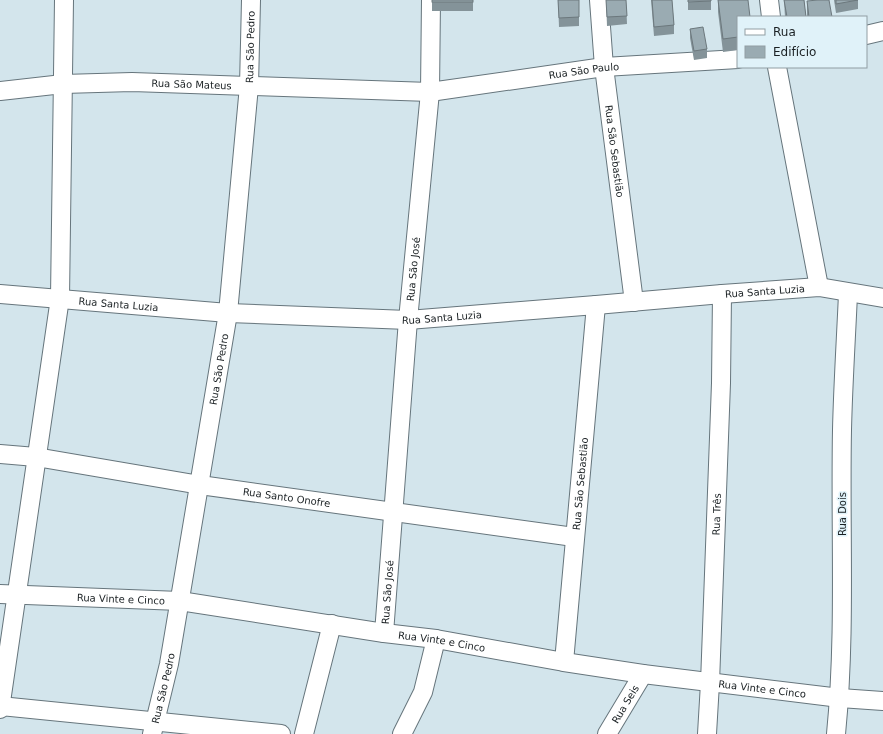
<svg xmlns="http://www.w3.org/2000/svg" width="883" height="734" viewBox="0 0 883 734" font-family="'DejaVu Sans',sans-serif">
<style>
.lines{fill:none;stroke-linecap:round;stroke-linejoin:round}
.minor-casing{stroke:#66757c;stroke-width:20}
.minor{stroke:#fff;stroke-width:18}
.wall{fill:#849399}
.building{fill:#9aabb2;stroke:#6c787d}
.labels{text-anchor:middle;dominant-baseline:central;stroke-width:3;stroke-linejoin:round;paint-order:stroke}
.street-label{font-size:10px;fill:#1a2023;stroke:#e0f2f9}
</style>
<rect width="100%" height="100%" fill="#d3e5ec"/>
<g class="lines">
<defs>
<g id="minor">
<path id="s1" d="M599 0 604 67 634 302"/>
<path d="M769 0 771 17"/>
<path d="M866 35 883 31"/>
<path d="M777 67 819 287"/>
<path id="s2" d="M0 91 63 84 132 82 430 92 604 67 738 59"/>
<path id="s3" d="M0 294 228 313 408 320 596 305 722 294 819 287 883 298"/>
<path id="s4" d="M0 454 36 457 200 485 574 537"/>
<path id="s5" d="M0 594 180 601 384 633 436 639 564 662 643 674 840 698 883 701"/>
<path id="s6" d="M384 633 408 320 430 92 431 0"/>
<path id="s7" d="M564 662 596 305"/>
<path d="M0 706 281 734"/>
<path d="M0 709 60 298 64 0"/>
<path id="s8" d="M152 734 169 664 228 313 249 86 251 0"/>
<path d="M304 734 332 624"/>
<path d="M402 734 423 692 436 639"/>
<path id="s9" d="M607 734 643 674"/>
<path id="s10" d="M707 734 710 683 721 383 722 294"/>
<path d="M836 734C846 633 840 531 842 430 843 385 846 339 848 294"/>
</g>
</defs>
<use href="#minor" class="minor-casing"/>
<use href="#minor" class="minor"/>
</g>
<g class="wall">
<rect x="432" y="0" width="41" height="11"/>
<path d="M558 0H579V26L559 27Z"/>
<path d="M606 0H626L627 24 607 26Z"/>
<path d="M651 0H672L674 25V34L654 36Z"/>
<rect x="688" y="0" width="23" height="10"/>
<path d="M718 0 738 17V50L723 52 718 12Z"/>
<path d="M784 0H804L806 17H785Z"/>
<path d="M834 0H858V9L836 13Z"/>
<path d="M807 1 832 17H807Z"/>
<path d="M690 29 707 49V58L694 60 690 38Z"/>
</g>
<g class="building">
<rect x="432" y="0" width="41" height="2"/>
<path d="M558 0H579V17L559 18Z"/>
<path d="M606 0H626L627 16 607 17Z"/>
<path d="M652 0H672L674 25 654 27Z"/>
<path d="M688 0H711V1L688 2Z"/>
<path d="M718 0H748L750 17H738V37L723 39Z"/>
<path d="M784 0H804L806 17H787Z"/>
<path d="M818 0H829L832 17H809L807 1Z"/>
<path d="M836 0H858L836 4Z"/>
<path d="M703 27 707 49 694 51 690 29Z"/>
</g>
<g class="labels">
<g class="street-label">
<text stroke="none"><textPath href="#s8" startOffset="695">Rua São Pedro</textPath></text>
<text stroke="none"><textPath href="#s2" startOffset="586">Rua São Paulo</textPath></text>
<text stroke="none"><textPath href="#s2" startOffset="192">Rua São Mateus</textPath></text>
<text stroke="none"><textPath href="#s1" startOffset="152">Rua São Sebastião</textPath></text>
<text stroke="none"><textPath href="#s6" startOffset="365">Rua São José</textPath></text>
<text stroke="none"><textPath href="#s3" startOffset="767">Rua Santa Luzia</textPath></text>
<text stroke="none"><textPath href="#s3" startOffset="119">Rua Santa Luzia</textPath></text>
<text stroke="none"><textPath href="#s3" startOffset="443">Rua Santa Luzia</textPath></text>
<text stroke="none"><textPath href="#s8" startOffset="371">Rua São Pedro</textPath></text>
<text stroke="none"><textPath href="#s7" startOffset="179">Rua São Sebastião</textPath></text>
<text stroke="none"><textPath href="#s4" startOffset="290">Rua Santo Onofre</textPath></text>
<text stroke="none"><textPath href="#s10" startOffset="220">Rua Três</textPath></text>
<text transform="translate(842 514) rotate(-90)">Rua Dois</text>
<text stroke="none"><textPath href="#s6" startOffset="41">Rua São José</textPath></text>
<text stroke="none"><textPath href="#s5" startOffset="121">Rua Vinte e Cinco</textPath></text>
<text stroke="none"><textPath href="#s5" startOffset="445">Rua Vinte e Cinco</textPath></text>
<text stroke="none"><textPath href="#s8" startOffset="47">Rua São Pedro</textPath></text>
<text stroke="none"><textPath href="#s5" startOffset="769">Rua Vinte e Cinco</textPath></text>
<text stroke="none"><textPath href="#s9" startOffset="35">Rua Seis</textPath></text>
</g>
</g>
<rect x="737" y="16" width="130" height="52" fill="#e0f2f9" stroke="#919ea3"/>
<rect x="745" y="29" width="20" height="6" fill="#ffffff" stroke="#919ea3"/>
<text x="773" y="36" font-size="12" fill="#1a2023">Rua</text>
<rect x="745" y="46" width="20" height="12" fill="#9aabb2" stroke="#919ea3"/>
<text x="773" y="56" font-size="12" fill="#1a2023">Edifício</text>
</svg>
